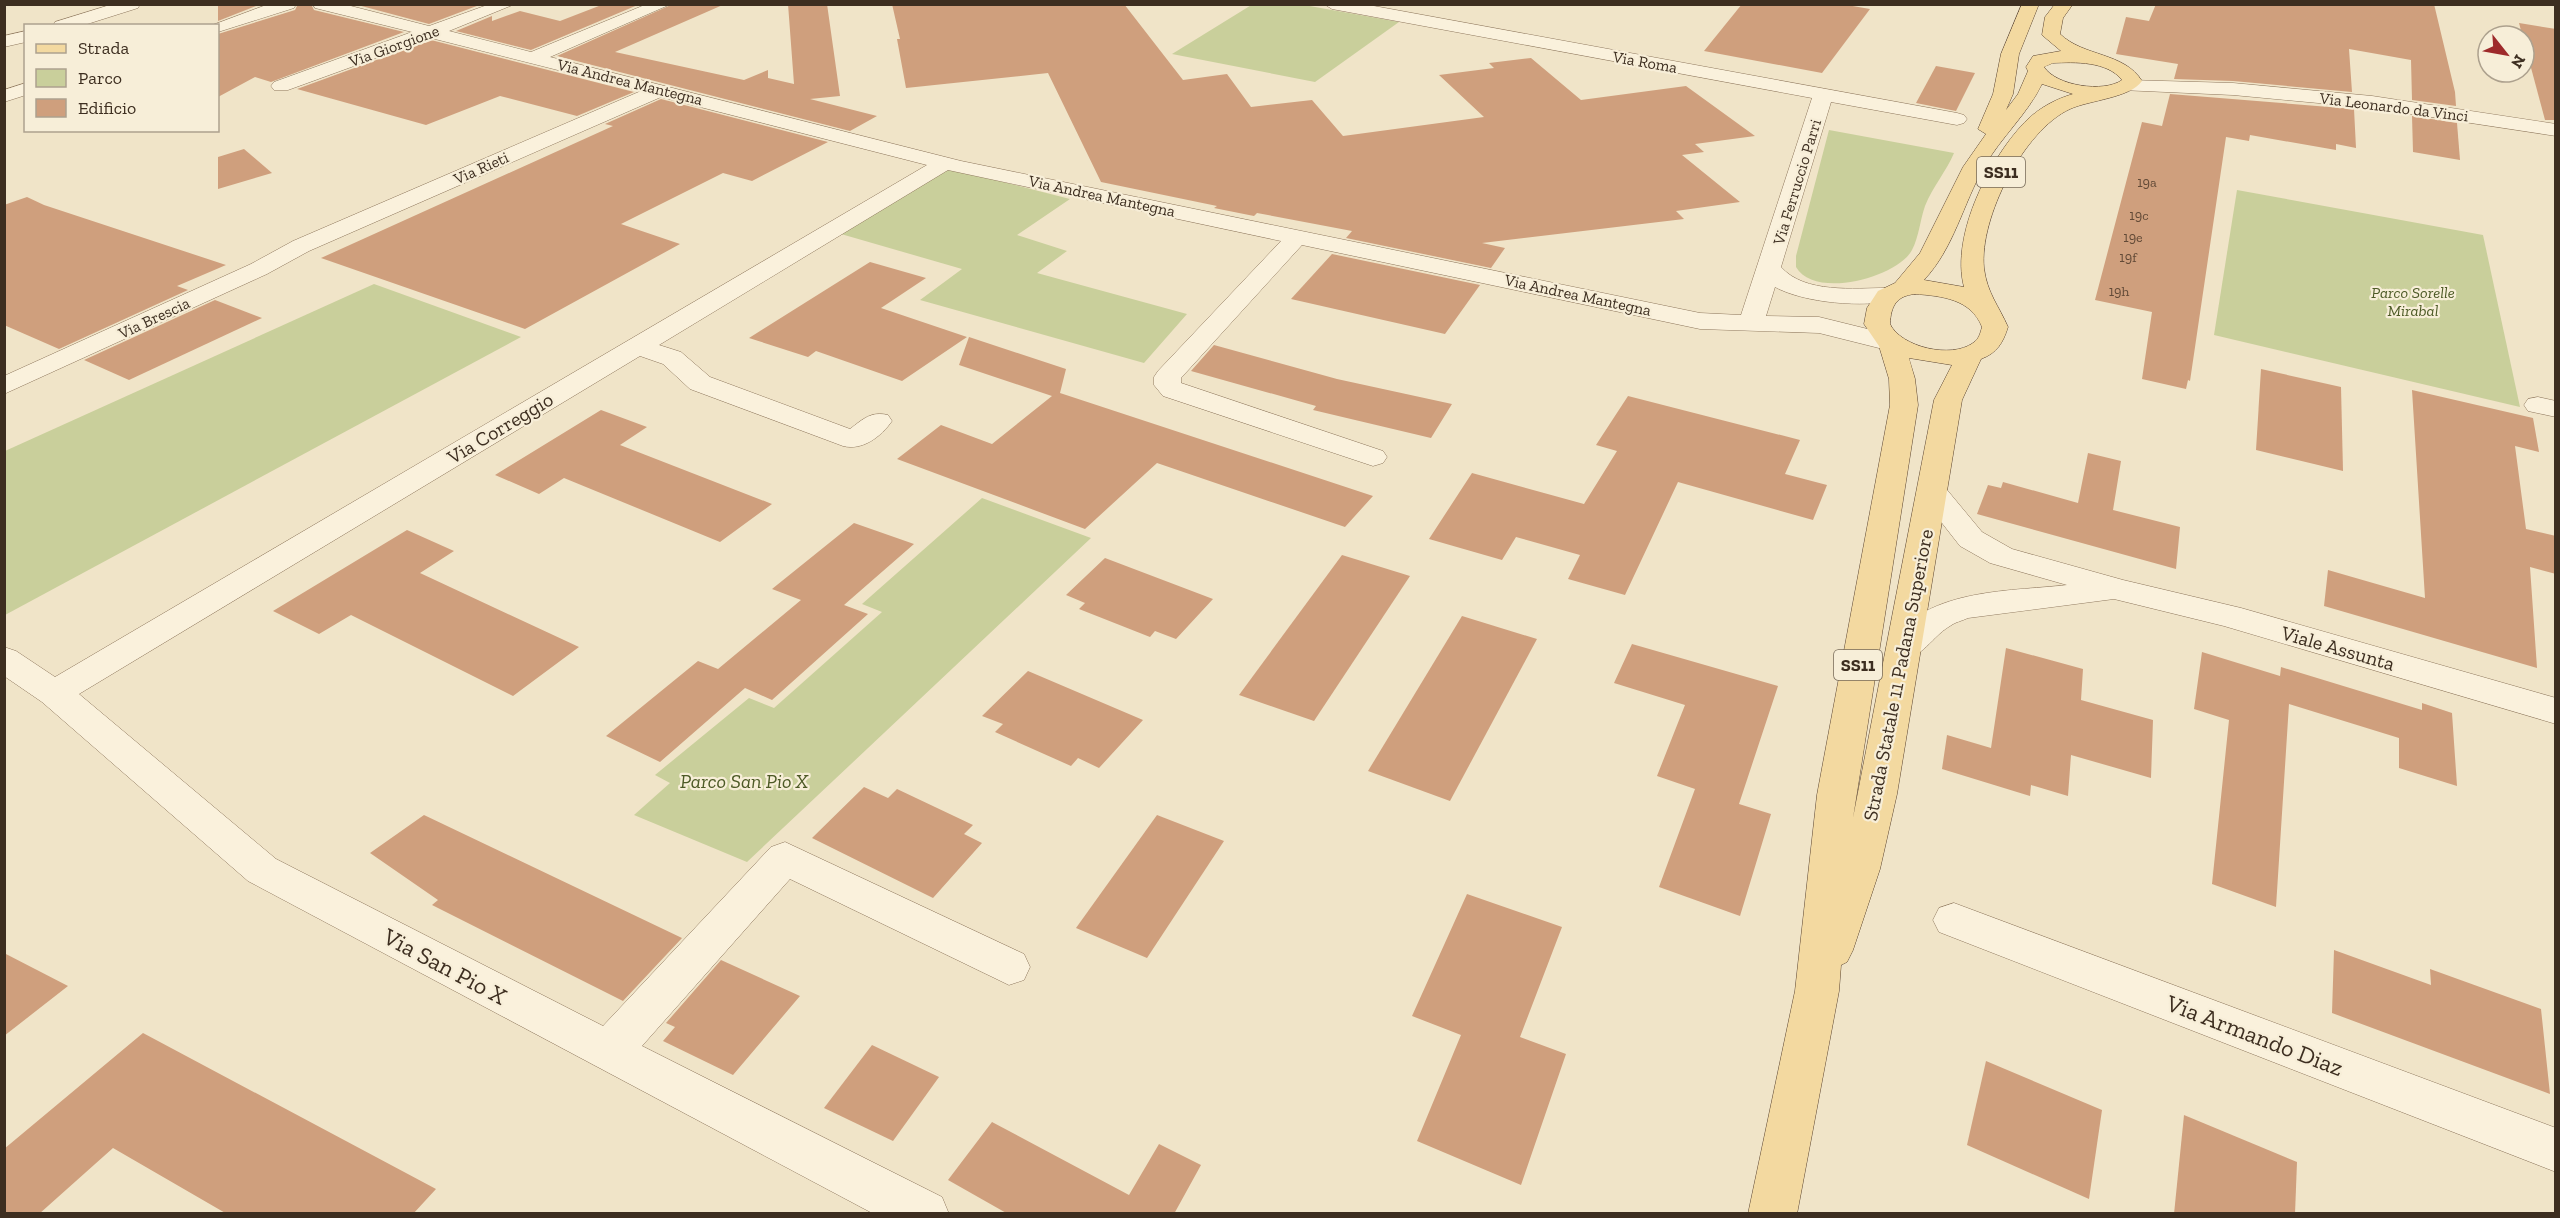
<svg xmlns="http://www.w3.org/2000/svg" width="2560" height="1218" viewBox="0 0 2560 1218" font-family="'Zilla Slab',serif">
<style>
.green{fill:#c9cf9b}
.building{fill:#cf9f7d}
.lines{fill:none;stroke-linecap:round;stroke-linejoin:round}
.minor-casing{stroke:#8d765c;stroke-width:1}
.major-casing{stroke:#5b4430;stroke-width:1}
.minor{fill:#faf1dc;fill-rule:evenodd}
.major{fill:#f3d9a0;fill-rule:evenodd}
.labels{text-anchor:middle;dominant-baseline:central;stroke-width:4.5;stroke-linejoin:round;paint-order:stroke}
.far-number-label{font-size:14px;fill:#624a37}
.far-street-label{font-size:16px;fill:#3d2e20;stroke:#f7eed8}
.far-park-label{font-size:16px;font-style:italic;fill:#4d5a26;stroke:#f7eed8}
.shield{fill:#f7eed8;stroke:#756857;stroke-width:1.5}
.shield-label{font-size:18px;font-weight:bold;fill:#3d2e20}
.street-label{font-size:20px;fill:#3d2e20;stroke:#f7eed8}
.park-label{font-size:20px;font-style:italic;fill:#4d5a26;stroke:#f7eed8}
.near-street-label{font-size:24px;fill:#3d2e20;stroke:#f7eed8}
</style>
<rect width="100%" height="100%" fill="#f0e4c8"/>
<g class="green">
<path d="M1253 4 1304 5 1399 22 1315 82 1172 54Z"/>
<path d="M1829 130 1954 153C1946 172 1933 186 1925 206 1920 220 1919 237 1912 250 1898 277 1815 300 1796 267V256Z"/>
<path d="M949 168 1070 199 1017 235 1067 251 1037 273 1187 314 1144 363 920 300 962 269 841 234Z"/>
<path d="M2237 190 2483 235 2520 407 2214 335Z"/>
<path d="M374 284 521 337 5 615V451Z"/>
<path d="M982 498 1091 538 747 862 634 815 670 783 655 775 749 698 774 708 882 612 862 604Z"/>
</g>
<g class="building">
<path d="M218 4H261L218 21Z"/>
<path d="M298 4H311L314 10 404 32 271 82 255 77 218 97V34L295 10Z"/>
<path d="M354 4H482L429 24Z"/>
<path d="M604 4H640L531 50 456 31 492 16V21L520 11 560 21Z"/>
<path d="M673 4H725L615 52 744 80 768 70V78L794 84 788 4H827L840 96 810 99 877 116 850 131 557 56Z"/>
<path d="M892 4H1124L1183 80 1227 74 1251 107 1312 100 1343 136 1484 117 1439 75 1494 68 1489 63 1531 58 1581 100 1686 86 1755 136 1695 144 1704 152 1682 155 1740 202 1676 211 1684 219 1482 243 1505 248 1491 268 1346 238 1352 231 1257 213 1254 216 1214 208 1217 206 1101 182 1048 73 906 88 897 39H900Z"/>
<path d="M1742 4H1841L1870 9 1822 73 1704 51Z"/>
<path d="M2156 4H2434L2455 92 2456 106 2412 100 2411 60 2349 49 2352 92 2233 81 2174 79 2178 64 2116 54 2126 17 2149 21Z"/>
<path d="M2519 23 2556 29V120H2545Z"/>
<path d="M431 40 634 92 577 116 500 96 426 125 297 89Z"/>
<path d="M1936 66 1975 73 1956 111 1916 103Z"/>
<path d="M2170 94 2354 109 2356 148 2336 144V150L2250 135 2249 141 2226 137 2190 381 2188 380 2186 389 2142 379 2152 312 2095 300 2142 122 2162 126Z"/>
<path d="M661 99 828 142 752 181 723 173 621 224 680 244 525 329 321 258 613 126 605 124Z"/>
<path d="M2412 116 2457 123 2460 160 2413 152Z"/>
<path d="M244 149 272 173 218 189V157Z"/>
<path d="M27 197 44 205 226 265 177 286 188 290 59 349 4 325V205Z"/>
<path d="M1332 254 1480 285 1445 334 1291 299Z"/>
<path d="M870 262 926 278 881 308 967 337 902 381 816 351 808 357 749 338Z"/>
<path d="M215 300 262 318 129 380 84 360Z"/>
<path d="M969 337 1066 369 1060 393 1373 496 1345 527 1157 463 1085 529 897 459 941 425 992 444 1052 396 959 365Z"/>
<path d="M1214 345 1337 379 1452 404 1431 438 1313 410 1316 406 1191 371Z"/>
<path d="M2261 369 2341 387 2343 471 2256 450Z"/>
<path d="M2412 390 2533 418 2539 452 2515 446 2526 529 2556 536V574L2530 567 2537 668 2324 606 2328 570 2425 598Z"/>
<path d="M1628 396 1800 440 1785 474 1827 485 1813 520 1678 482 1625 595 1568 579 1580 555 1516 537 1502 560 1429 539 1472 473 1584 504 1617 451 1596 445Z"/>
<path d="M601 410 647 427 620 445 772 504 720 542 564 478 539 494 495 475Z"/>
<path d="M2088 453 2121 461 2113 510 2180 527 2176 569 1977 514 1988 485 2001 488 2003 482 2078 503Z"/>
<path d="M854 523 914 544 844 605 868 614 772 700 745 688 660 762 606 736 698 661 718 669 801 600 772 589Z"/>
<path d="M407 530 454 551 420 573 579 647 513 696 351 615 319 634 273 611Z"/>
<path d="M1342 555 1410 576 1314 721 1239 695Z"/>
<path d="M1105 558 1213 599 1176 639 1155 631 1150 637 1079 609 1085 603 1066 595Z"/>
<path d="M1462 616 1537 639 1450 801 1368 771Z"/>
<path d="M1632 644 1778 686 1739 804 1771 814 1740 916 1659 887 1695 789 1657 776 1685 705 1614 683Z"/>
<path d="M2006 648 2083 669 2081 700 2153 720 2151 778 2071 755 2068 796 2031 785 2030 796 1942 769 1947 735 1991 748Z"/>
<path d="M2202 652 2280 676 2281 667 2422 710V703L2452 713 2457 786 2399 768V738L2289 704 2276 907 2212 884 2229 720 2194 709Z"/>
<path d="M1028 671 1143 720 1099 768 1078 758 1071 766 995 732 1003 724 982 716Z"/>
<path d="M864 787 888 798 897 789 973 825 964 834 982 843 933 898 812 838Z"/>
<path d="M424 815 682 938 623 1001 432 905 438 900 370 853Z"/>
<path d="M1157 815 1224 841 1147 958 1076 928Z"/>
<path d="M1467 894 1562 927 1520 1037 1566 1054 1521 1185 1417 1141 1461 1035 1412 1016Z"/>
<path d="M2334 950 2431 985 2430 969 2541 1009 2550 1094 2332 1013Z"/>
<path d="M4 953 68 986 4 1036Z"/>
<path d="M721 960 800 996 733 1075 663 1041 675 1027 666 1023Z"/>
<path d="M143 1033 436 1189 413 1214H227L113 1148 39 1214H4V1149Z"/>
<path d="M872 1045 939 1077 893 1141 824 1108Z"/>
<path d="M1986 1061 2102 1110 2089 1199 1967 1145Z"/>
<path d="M2184 1115 2297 1162 2295 1214H2174Z"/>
<path d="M992 1122 1129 1195 1159 1144 1201 1165 1174 1214H1008L948 1180Z"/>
</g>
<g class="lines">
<defs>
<g id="minor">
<path d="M113 4H140L138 8 81 26H53L55 22Z"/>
<path d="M269 4H296L294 8 218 32V26H210Z"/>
<path d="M313 4H343L429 26 490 4H515L449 31 531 52 647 4H671L550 57 961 161 1700 313 1741 315 1812 98 1332 9 1324 4H1363L1957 113 1964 115 1967 119 1964 123 1957 125 1831 102 1781 267C1805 294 1854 288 1887 288L1896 290 1899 295 1896 300C1864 308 1804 303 1775 287L1766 316 1819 317 1900 337 1904 343 1900 349 1891 351 1819 333 1700 329 1302 245 1181 378V383L1383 451 1387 457 1383 463 1373 466 1163 396 1154 385V377L1158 371 1281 241 948 170 659 345 681 352 710 377 850 429C863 419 871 411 888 415L892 421C881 437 862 451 843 446L690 389 663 364 640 356 79 694 276 859 603 1026 771 847 785 842 1024 954 1030 967 1024 980 1009 985 790 879 642 1046 942 1197 949 1214H874L248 881 42 702 4 676V647L16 651 55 677 927 165 661 97 309 251 267 274 4 394V376L251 264 293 241 641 91 431 38 288 90H274L271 86 274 82 412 32 315 8Z"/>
<path d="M26 31V42L4 47V36Z"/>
<path d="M2128 80 2233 83 2372 96 2556 124V136L2372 108 2233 95 2121 90 2118 86 2121 82Z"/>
<path d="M26 83V95L4 102V90Z"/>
<path d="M2538 397 2556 401V417L2528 411 2524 405 2528 399Z"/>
<path d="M1932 482 1943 485 1982 532 2012 549 2123 580 2241 608 2556 698V724L2224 626 2114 599 1968 618C1962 621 1955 622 1950 626 1928 639 1921 665 1891 656L1886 648C1923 588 2005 592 2067 585L1990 563 1960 546 1917 491 1921 485Z"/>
<path d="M1954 903 2556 1128V1172L1939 932 1933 920 1939 908Z"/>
</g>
<path id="major" d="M2022 4H2039L2019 54 2013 94 2006 110 2018 94 2028 71 2026 67 2033 56 2061 51 2042 35 2045 17 2055 4H2073L2063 18 2060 34C2084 57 2124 52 2142 81 2130 98 2090 100 2070 109 2024 130 1979 218 1984 268 1987 293 1999 306 2008 327 2003 343 1997 353 1981 359L1962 400 1897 794 1880 869 1853 950 1847 962 1841 965 1839 991 1797 1214H1748L1795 991 1817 795 1890 405 1889 379 1879 346 1864 324 1867 308 1878 291 1895 283 1920 253 1963 167 1986 134 1978 129 1993 94 2001 54ZM2053 63C2075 62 2107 61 2122 80 2104 93 2056 86 2044 67ZM2042 84 2073 94C2056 99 2041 107 2028 119 1991 155 1950 235 1964 287L1924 280C1954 248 1963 204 1984 167 2001 137 2027 115 2042 84ZM1915 294C1942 296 1971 299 1982 327 1980 334 1979 339 1973 343 1951 359 1901 347 1890 324 1891 306 1896 296 1915 294ZM1909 358 1952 365 1934 400 1853 818 1918 405 1915 379Z"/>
</defs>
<use href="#minor" class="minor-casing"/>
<use href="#major" class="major-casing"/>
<use href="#minor" class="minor"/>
<use href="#major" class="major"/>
</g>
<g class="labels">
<g class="far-number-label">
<text x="2147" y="182">19a</text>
<text x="2139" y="215">19c</text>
<text x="2133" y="237">19e</text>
<text x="2128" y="257">19f</text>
<text x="2119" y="291">19h</text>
</g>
<g class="far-street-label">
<text transform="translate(394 46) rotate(-20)">Via Giorgione</text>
<text transform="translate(1645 62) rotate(10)">Via Roma</text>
<text transform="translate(630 82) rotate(14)">Via Andrea Mantegna</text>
<text transform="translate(2394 107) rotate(7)">Via Leonardo da Vinci</text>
<text transform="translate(481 168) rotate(-24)">Via Rieti</text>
<text transform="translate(1797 182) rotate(-73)">Via Ferruccio Parri</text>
<text transform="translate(1102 196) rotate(12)">Via Andrea Mantegna</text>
<text transform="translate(1578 295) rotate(12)">Via Andrea Mantegna</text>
<text transform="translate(154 318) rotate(-25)">Via Brescia</text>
</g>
<g class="far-park-label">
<text x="2413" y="292">Parco Sorelle<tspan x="2413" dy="18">Mirabal</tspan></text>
</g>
<g class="shield">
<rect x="1977" y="157" width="48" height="30" rx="4.5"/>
<rect x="1834" y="650" width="48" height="30" rx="4.5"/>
</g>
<g class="shield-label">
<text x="2001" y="172">SS11</text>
<text x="1858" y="665">SS11</text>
</g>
<g class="street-label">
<text transform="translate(500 428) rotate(-31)">Via Correggio</text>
<text transform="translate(2338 648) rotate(16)">Viale Assunta</text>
<text transform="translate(1898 675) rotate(-79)">Strada Statale 11 Padana Superiore</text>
</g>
<g class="park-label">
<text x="744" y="781">Parco San Pio X</text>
</g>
<g class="near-street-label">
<text transform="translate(445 966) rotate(28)">Via San Pio X</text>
<text transform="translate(2255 1035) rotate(21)">Via Armando Diaz</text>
</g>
</g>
<rect width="2560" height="1218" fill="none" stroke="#3d2e20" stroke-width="12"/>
<rect x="24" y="24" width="195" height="108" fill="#f7eed8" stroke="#ada18e" stroke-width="1.5"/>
<rect x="36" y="44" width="30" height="9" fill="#f3d9a0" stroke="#ada18e" stroke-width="1.5"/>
<text x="78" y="54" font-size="18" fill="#3d2e20">Strada</text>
<rect x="36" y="69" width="30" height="18" fill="#c9cf9b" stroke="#ada18e" stroke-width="1.5"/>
<text x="78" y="84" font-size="18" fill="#3d2e20">Parco</text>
<rect x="36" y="99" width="30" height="18" fill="#cf9f7d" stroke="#ada18e" stroke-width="1.5"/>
<text x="78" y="114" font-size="18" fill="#3d2e20">Edificio</text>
<g transform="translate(2506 54) rotate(121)"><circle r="28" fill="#f7eed8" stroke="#ada18e" stroke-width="1.5"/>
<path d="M0-4.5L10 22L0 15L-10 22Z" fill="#9e2a2b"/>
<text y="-9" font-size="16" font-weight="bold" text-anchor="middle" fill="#3d2e20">N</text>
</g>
</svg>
